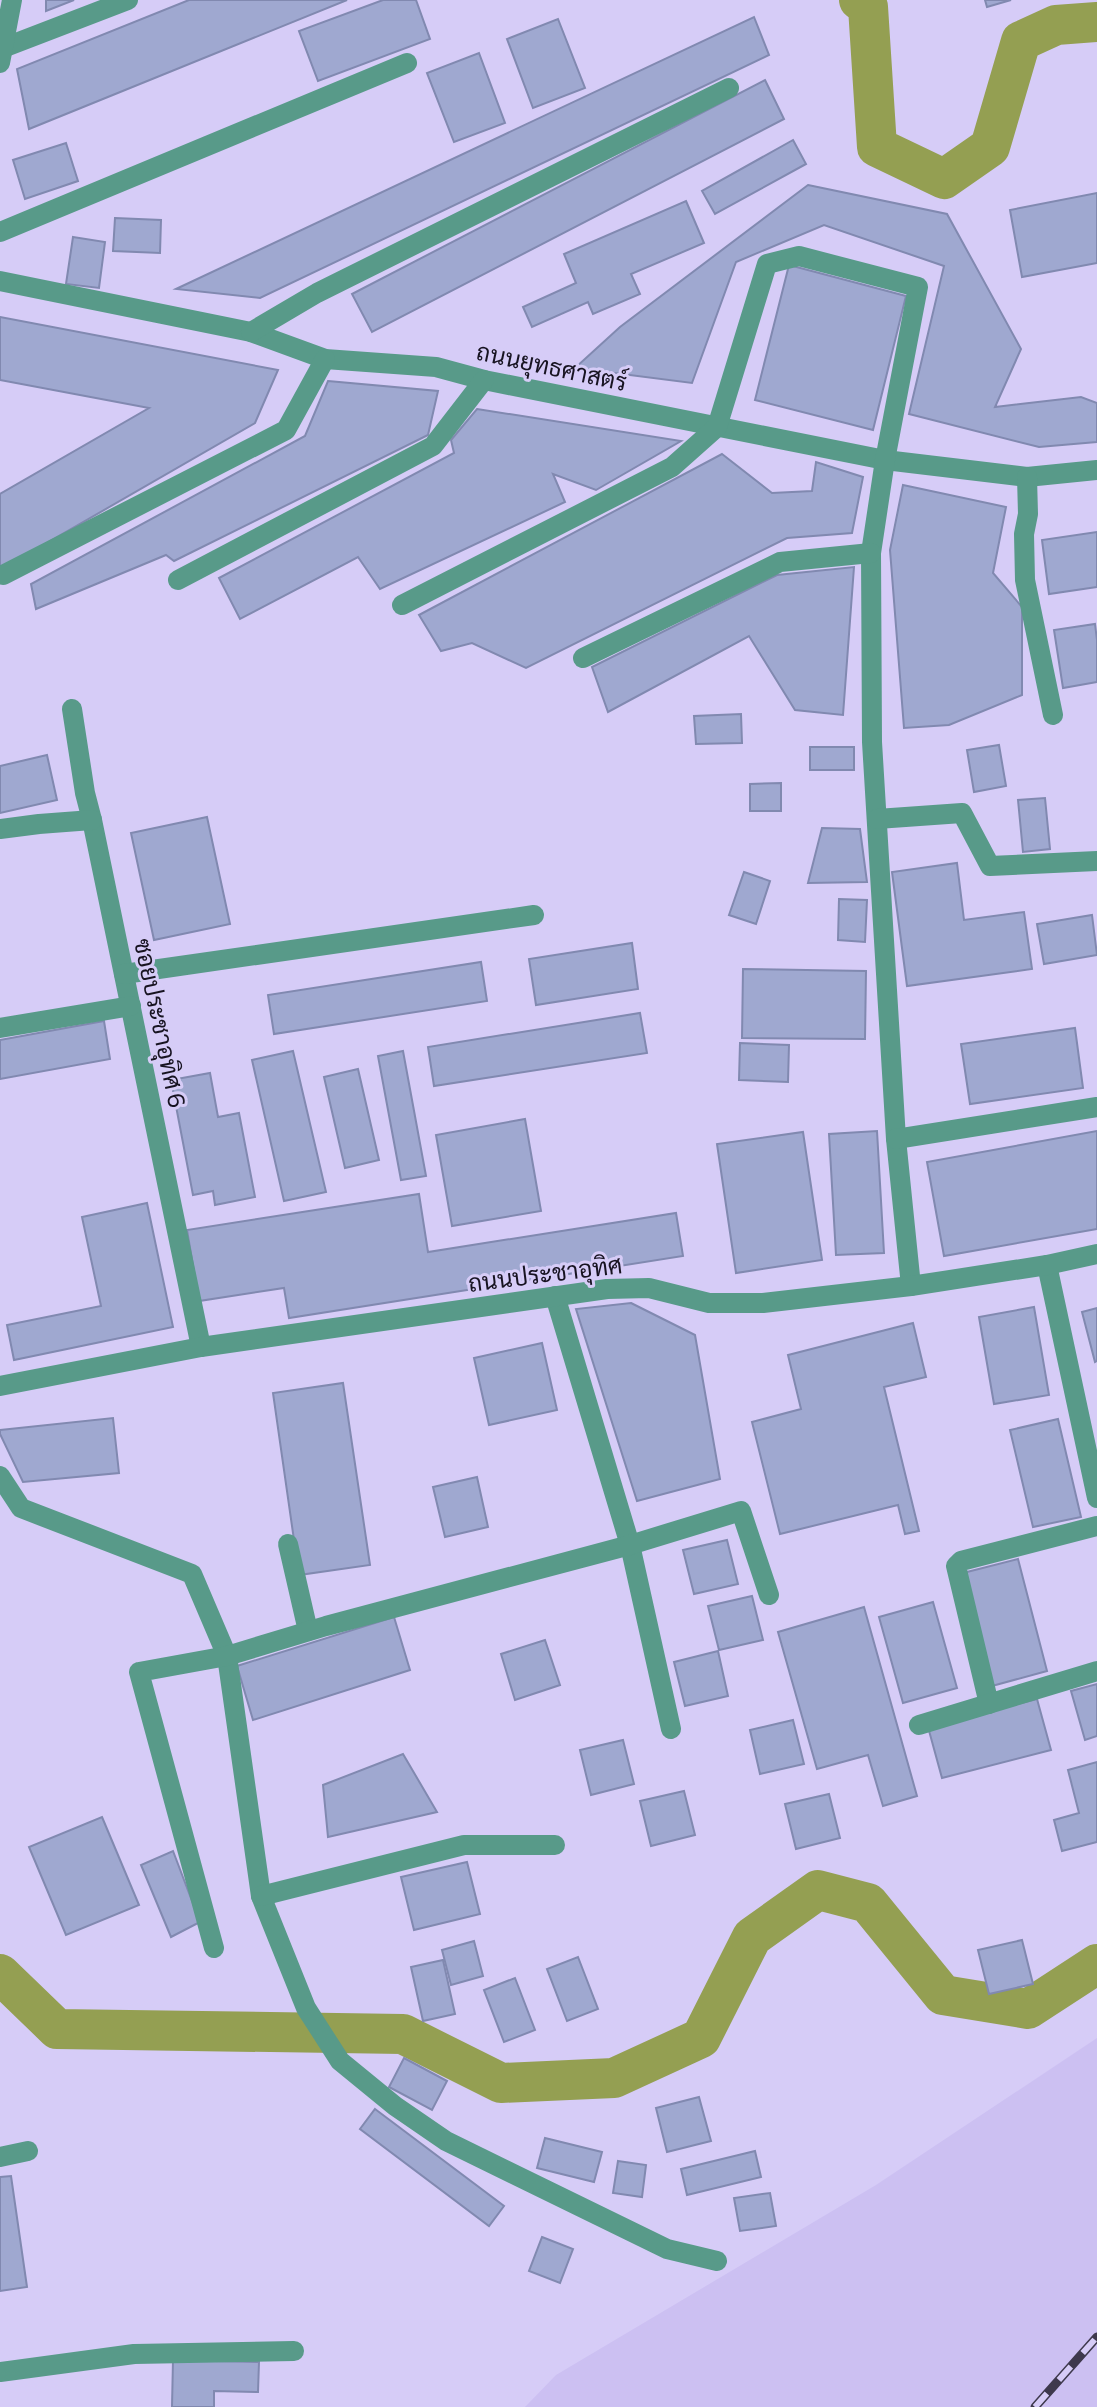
<svg xmlns="http://www.w3.org/2000/svg" width="1097" height="2407" viewBox="0 0 1097 2407" font-family="Commissioner,Sarabun,sans-serif">
<style>
.built{fill:#ccc0f2}
.lines{fill:none;stroke-linecap:round;stroke-linejoin:round}
.river{stroke:#949f52;stroke-width:40}
.building{fill:#9fa8d0;stroke:#8189b0;stroke-width:2}
.minor{stroke:#589a89;stroke-width:20}
.rail-casing{stroke:#3e394d;stroke-width:9}
.rail{stroke:#d6ccf7;stroke-width:6;stroke-dasharray:18;stroke-linecap:butt}
.labels{text-anchor:middle;dominant-baseline:central;stroke-width:6;stroke-linejoin:round;paint-order:stroke}
.street-label{font-size:24px;fill:#171321;stroke:#d6ccf7}
</style>
<rect width="100%" height="100%" fill="#d6ccf7"/>
<path class="built" d="M1097 2038V2407H525L556 2375 876 2185Z"/>
<g class="lines">
<g class="river">
<path d="M859 0 868 7 877 147 944 179 990 147 1021 41 1056 25 1097 22"/>
<path d="M0 1974 57 2029 403 2034 501 2083 614 2078 701 2038 752 1937 818 1890 868 1903 943 1995 1028 2009 1097 1964"/>
</g>
</g>
<g class="building">
<path d="M46 0H74L46 11Z"/>
<path d="M189 0H347L29 129 17 69Z"/>
<path d="M383 0H416L430 39 318 81 299 31Z"/>
<path d="M985 0H1011L987 7Z"/>
<path d="M754 17 769 55 260 298 176 289Z"/>
<path d="M558 19 585 88 533 108 507 39Z"/>
<path d="M479 53 505 123 454 142 427 73Z"/>
<path d="M765 80 784 119 372 332 352 294Z"/>
<path d="M793 140 806 164 715 214 702 191Z"/>
<path d="M66 143 78 181 25 199 13 160Z"/>
<path d="M808 185 947 214 1021 349 995 407 1081 397 1097 403V442L1039 447 909 414 944 266 824 225 736 262 692 383 575 368 620 327Z"/>
<path d="M1097 193V263L1022 277 1010 210Z"/>
<path d="M686 201 704 243 631 274 640 294 593 314 588 302 532 327 523 307 576 283 564 254Z"/>
<path d="M115 218 161 220 160 253 113 251Z"/>
<path d="M73 237 105 242 99 288 66 284Z"/>
<path d="M789 265 906 296 873 430 755 400Z"/>
<path d="M0 317 278 370 255 423 0 570V494L149 408 0 380Z"/>
<path d="M328 381 438 391 428 435 174 561 166 555 36 609 31 584 305 436Z"/>
<path d="M477 409 681 441 596 490 553 474 565 502 380 589 358 557 240 619 219 578 454 453 451 440Z"/>
<path d="M722 454 772 493 812 491 816 462 863 477 852 533 787 538 526 668 472 643 441 651 419 615Z"/>
<path d="M903 485 1006 507 993 573 1022 607V695L949 725 904 728 890 550Z"/>
<path d="M1097 532V587L1049 594 1042 540Z"/>
<path d="M854 567 843 715 795 710 749 636 608 712 592 667 777 575Z"/>
<path d="M1095 624 1097 640V682L1063 688 1054 630Z"/>
<path d="M741 714 742 743 696 744 694 716Z"/>
<path d="M999 745 1006 786 974 792 967 750Z"/>
<rect x="810" y="747" width="44" height="23"/>
<path d="M47 755 57 800 0 813V766Z"/>
<path d="M781 783V811H750V784Z"/>
<path d="M1045 798 1050 849 1023 852 1018 800Z"/>
<path d="M207 817 230 924 154 940 131 833Z"/>
<path d="M822 828 860 829 867 882 808 883Z"/>
<path d="M957 863 964 920 1024 912 1032 969 907 986 892 872Z"/>
<path d="M744 872 770 881 756 924 729 915Z"/>
<path d="M839 899 867 900 865 942 838 940Z"/>
<path d="M1092 915 1097 955 1044 964 1037 924Z"/>
<path d="M632 943 638 989 536 1005 529 959Z"/>
<path d="M481 962 487 1001 274 1034 268 995Z"/>
<path d="M743 969 866 971 865 1039 742 1038Z"/>
<path d="M640 1013 647 1053 434 1086 428 1047Z"/>
<path d="M104 1021 110 1059 0 1079V1040Z"/>
<path d="M1075 1028 1083 1088 970 1104 961 1044Z"/>
<path d="M740 1043 789 1045 788 1082 739 1080Z"/>
<path d="M293 1051 326 1192 284 1201 252 1060Z"/>
<path d="M403 1051 426 1176 401 1180 378 1056Z"/>
<path d="M358 1069 379 1160 345 1168 324 1077Z"/>
<path d="M210 1073 218 1117 239 1113 255 1197 215 1205 213 1191 193 1195 171 1080Z"/>
<path d="M525 1119 541 1211 452 1226 436 1135Z"/>
<path d="M877 1131 884 1253 836 1255 829 1134Z"/>
<path d="M1097 1131V1229L944 1256 927 1162Z"/>
<path d="M803 1132 822 1260 736 1273 717 1144Z"/>
<path d="M419 1194 428 1252 676 1213 683 1256 289 1318 284 1288 199 1301 187 1230Z"/>
<path d="M147 1203 173 1327 14 1360 7 1325 101 1306 82 1217Z"/>
<path d="M631 1303 695 1335 720 1479 637 1501 576 1309Z"/>
<path d="M1034 1307 1049 1395 994 1404 979 1317Z"/>
<path d="M1097 1308V1361L1095 1362 1082 1312Z"/>
<path d="M913 1323 926 1377 884 1387 919 1531 905 1534 898 1505 780 1534 752 1422 801 1409 788 1355Z"/>
<path d="M542 1343 557 1410 489 1425 474 1358Z"/>
<path d="M343 1383 370 1565 299 1575 273 1393Z"/>
<path d="M113 1418 119 1473 23 1482 0 1434V1430Z"/>
<path d="M1058 1419 1081 1517 1033 1527 1010 1430Z"/>
<path d="M477 1477 488 1527 445 1537 433 1487Z"/>
<path d="M727 1540 738 1584 694 1594 683 1550Z"/>
<path d="M1018 1559 1047 1671 992 1686 963 1573Z"/>
<path d="M752 1596 763 1640 719 1650 708 1606Z"/>
<path d="M933 1602 957 1688 903 1703 879 1617Z"/>
<path d="M864 1607 917 1796 883 1806 868 1755 817 1769 778 1632Z"/>
<path d="M394 1617 410 1670 253 1720 237 1666Z"/>
<path d="M545 1640 560 1685 515 1700 501 1654Z"/>
<path d="M718 1651 728 1696 685 1706 674 1662Z"/>
<path d="M1097 1684V1736L1085 1740 1071 1691Z"/>
<path d="M1037 1699 1051 1750 942 1778 928 1727Z"/>
<path d="M793 1720 804 1764 760 1774 750 1730Z"/>
<path d="M623 1740 634 1784 591 1795 580 1750Z"/>
<path d="M403 1754 437 1812 328 1837 323 1785Z"/>
<path d="M1097 1762V1842L1062 1851 1054 1820 1079 1813 1068 1770Z"/>
<path d="M684 1791 695 1835 651 1846 640 1801Z"/>
<path d="M829 1794 840 1838 796 1849 785 1804Z"/>
<path d="M102 1817 139 1905 66 1935 29 1847Z"/>
<path d="M173 1851 200 1922 171 1937 141 1865Z"/>
<path d="M467 1862 480 1914 414 1930 401 1877Z"/>
<path d="M1022 1940 1033 1984 989 1994 978 1950Z"/>
<path d="M474 1941 483 1976 451 1985 442 1950Z"/>
<path d="M578 1957 598 2009 567 2021 547 1969Z"/>
<path d="M443 1960 455 2014 423 2021 411 1967Z"/>
<path d="M515 1978 535 2030 504 2042 484 1990Z"/>
<path d="M404 2058 447 2081 432 2110 389 2087Z"/>
<path d="M699 2097 711 2141 667 2152 656 2108Z"/>
<path d="M375 2109 504 2206 489 2226 360 2129Z"/>
<path d="M545 2138 602 2152 594 2182 537 2168Z"/>
<path d="M755 2151 761 2177 687 2195 681 2169Z"/>
<path d="M618 2161 646 2165 642 2197 613 2193Z"/>
<path d="M11 2176 27 2287 0 2291V2177Z"/>
<path d="M770 2193 776 2226 740 2231 734 2198Z"/>
<path d="M542 2237 573 2249 560 2283 529 2271Z"/>
<path d="M173 2360 259 2362 258 2392 214 2391V2407H172Z"/>
</g>
<g class="lines">
<g class="minor">
<path d="M3 48 128 0"/>
<path d="M0 63 12 0"/>
<path d="M0 232 407 63"/>
<path d="M0 281 251 332 325 359 436 367 484 380 885 460 1027 477 1097 470"/>
<path d="M251 332 317 293 729 88"/>
<path d="M1027 477 1028 514 1024 534 1025 580 1053 715"/>
<path d="M3 575 286 430 325 359"/>
<path d="M178 580 433 446 484 380"/>
<path d="M402 605 672 467 717 427 767 264 799 256 918 287 885 460 871 553 872 742 896 1139 911 1286"/>
<path d="M583 658 780 562 871 553"/>
<path d="M72 709 85 793 92 820 201 1347"/>
<path d="M877 819 962 813 990 866 1097 861"/>
<path d="M0 829 39 824 92 820"/>
<path d="M124 974 534 915"/>
<path d="M0 1028 131 1006"/>
<path d="M896 1139 1097 1107"/>
<path d="M1047 1265 1097 1498"/>
<path d="M555 1296 630 1545 671 1729"/>
<path d="M0 1386 201 1347 607 1289 649 1288 709 1303H763L911 1286 1047 1265 1097 1254"/>
<path d="M0 1476 21 1508 192 1574 227 1656 261 1896 306 2008 340 2061 395 2106 446 2141 667 2249 717 2261"/>
<path d="M288 1544 308 1631"/>
<path d="M989 1704 956 1566 961 1561 1097 1526"/>
<path d="M919 1725 1097 1671"/>
<path d="M261 1896 464 1845H555"/>
<path d="M214 1948 139 1672 227 1656 326 1626 630 1545 741 1511 769 1595"/>
<path d="M0 2157 28 2151"/>
<path d="M0 2372 134 2354 294 2351"/>
</g>
<defs>
<path id="rail" d="M1035 2407 1097 2337"/>
</defs>
<use href="#rail" class="rail-casing"/>
<use href="#rail" class="rail"/>
</g>
<g class="labels">
<g class="street-label">
<text transform="translate(552 366) rotate(12)">ถนนยุทธศาสตร์</text>
<text transform="translate(161 1023) rotate(78)">ซอยประชาอุทิศ 6</text>
<text transform="translate(545 1273) rotate(-7)">ถนนประชาอุทิศ</text>
</g>
</g>
</svg>
